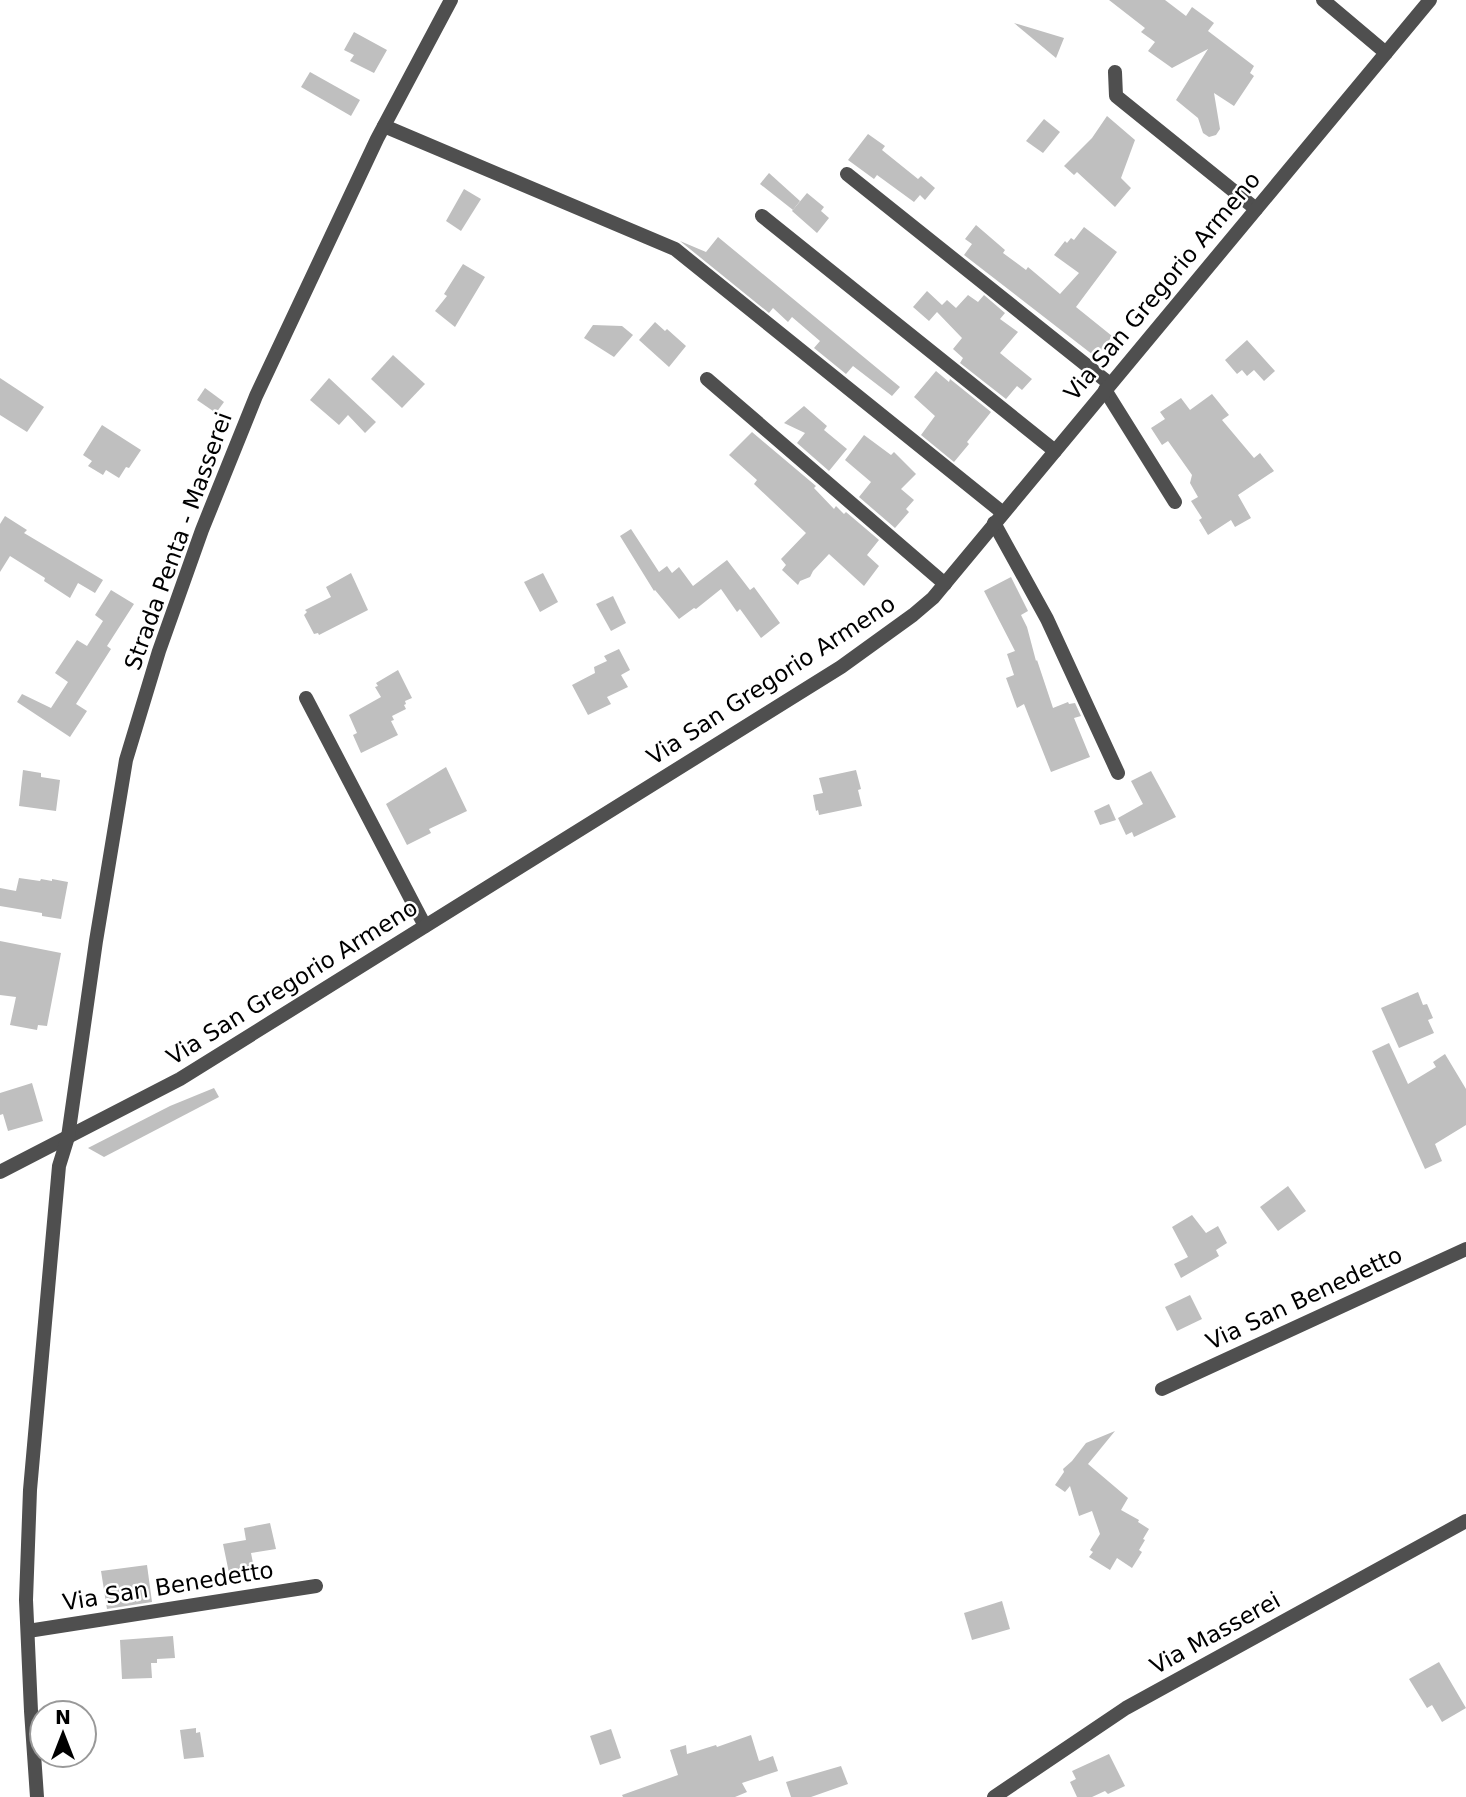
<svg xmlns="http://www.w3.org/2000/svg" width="1466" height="1797" viewBox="0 0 1466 1797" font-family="'DejaVu Sans',sans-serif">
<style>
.building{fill:#bfbfbf}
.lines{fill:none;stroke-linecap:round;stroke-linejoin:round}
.street{stroke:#4f4f4f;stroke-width:14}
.labels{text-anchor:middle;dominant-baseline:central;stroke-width:5;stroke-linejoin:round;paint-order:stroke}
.street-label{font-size:23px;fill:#000;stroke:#fff}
</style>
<rect width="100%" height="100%" fill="#fff"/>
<g class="building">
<path d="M1109 0H1165L1186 16 1192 7 1214 23 1208 31 1254 66 1250 73 1254 76 1234 106 1214 93 1220 129 1216 135 1209 137 1203 133 1198 118 1176 100 1208 49 1172 68 1148 51 1155 42 1141 32 1145 28Z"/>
<path d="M1014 23 1064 38 1056 58Z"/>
<path d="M354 32 387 50 374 73 350 61 354 55 344 50Z"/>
<path d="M310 72 360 100 351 116 301 87Z"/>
<path d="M1107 116 1135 140 1121 178 1131 188 1115 207 1077 172 1074 175 1064 166 1092 138Z"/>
<path d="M1044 119 1060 132 1043 153 1026 141Z"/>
<path d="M868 134 885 146 882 150 918 179 921 176 935 188 925 200 920 195 914 202 877 175 874 179 848 160Z"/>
<path d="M769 173 800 201 793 210 760 184Z"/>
<path d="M464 189 481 199 461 231 446 221Z"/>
<path d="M807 193 824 207 821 211 829 218 817 233 792 211Z"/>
<path d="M976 225 1005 250 1003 253 1026 270 1028 267 1060 294 1079 273 1054 255 1065 241 1067 243 1071 238 1074 240 1084 227 1117 252 1076 307 1112 336 1097 358 964 255 972 244 965 239Z"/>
<path d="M718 237 900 387 892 396 853 366 846 374 814 348 820 341 792 317 788 322 773 308 769 313 680 241 706 252Z"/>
<path d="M463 264 485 277 455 327 435 311 447 296 444 294Z"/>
<path d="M927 291 942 305 947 300 956 308 968 295 978 302 984 295 1005 313 1000 319 1018 332 1000 353 1032 379 1022 390 1017 386 1006 399 960 363 963 358 953 349 962 338 937 312 929 321 913 307Z"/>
<path d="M655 322 665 331 667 329 686 346 669 367 639 340Z"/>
<path d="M593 325 622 326 633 335 614 357 584 338Z"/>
<path d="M1247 340 1275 371 1264 381 1254 370 1247 376 1242 370 1237 374 1225 360Z"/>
<path d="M393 355 425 384 402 408 371 379Z"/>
<path d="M936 371 949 382 950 379 991 412 967 442 969 444 954 462 921 435 935 416 914 397Z"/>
<path d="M0 378 44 407 27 432 0 415Z"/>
<path d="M329 378 376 422 365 433 348 415 339 425 310 400Z"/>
<path d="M205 388 224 402 216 413 197 400Z"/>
<path d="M1212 394 1229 415 1222 420 1254 458 1260 453 1274 471 1238 495 1251 518 1235 527 1231 520 1208 535 1199 520 1202 518 1191 501 1198 497 1190 483 1192 475 1168 441 1162 445 1151 428 1165 419 1160 412 1181 398 1190 410Z"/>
<path d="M804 406 827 426 824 430 847 449 829 471 797 443 805 433 784 423Z"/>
<path d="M102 425 141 450 129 468 126 467 119 478 106 470 103 475 88 466 92 461 83 455Z"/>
<path d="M752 432 816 486 814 488 834 509 836 506 844 514 846 512 879 540 867 555 879 566 864 586 829 554 813 571 810 577 800 581 798 585 782 570 786 565 781 559 806 533 754 484 757 480 729 455Z"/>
<path d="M864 435 891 455 894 452 916 474 901 489 914 500 906 509 909 512 895 528 859 497 871 482 845 460Z"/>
<path d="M5 516 27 530 24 533 103 580 95 593 78 583 70 598 44 581 45 578 10 556 0 572V524Z"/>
<path d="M631 529 659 572 667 566 672 573 679 567 693 586 727 560 750 590 754 587 780 623 761 638 740 609 737 612 721 589 696 609 694 608 679 619 655 590 654 591 620 536Z"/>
<path d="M351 573 368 610 319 635 318 633 314 634 304 615 307 612 305 610 331 597 326 587Z"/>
<path d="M543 573 558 602 540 612 524 582Z"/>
<path d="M1011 577 1028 611 1021 615 1027 627 1036 661 1037 660 1053 708 1068 702 1069 704 1075 703 1081 716 1074 718 1090 757 1051 772 1024 704 1017 708 1006 678 1014 675 1007 654 1015 651 984 591Z"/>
<path d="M111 590 134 604 107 646 111 649 76 704 87 711 70 737 17 702 22 694 51 708 68 682 55 673 77 640 87 646 103 621 95 615Z"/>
<path d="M613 596 626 623 611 631 596 604Z"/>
<path d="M619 649 630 670 621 675 628 687 607 697 611 704 588 715 572 685 595 673 594 667 607 661 604 656Z"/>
<path d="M398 670 412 698 405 701 406 704 404 705 406 709 392 716 394 720 391 721 398 735 361 753 353 735 357 733 349 715 381 697 375 687 378 686 376 683Z"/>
<path d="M446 767 467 811 429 829 431 833 407 845 386 804Z"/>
<path d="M23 770 41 773V777L60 780 56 811 19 806Z"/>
<path d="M856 770 861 789 858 790 862 806 819 815 818 810 816 811 813 795 823 793 819 778Z"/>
<path d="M1151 771 1176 817 1134 837 1132 832 1126 835 1118 818 1143 804 1131 781Z"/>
<path d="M1109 804 1116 820 1100 825 1094 811Z"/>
<path d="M19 878 40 881 41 879 52 881V879L68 882 61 919 42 916V913L0 906V888L16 891Z"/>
<path d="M0 941 61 953 47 1026 38 1025 37 1030 10 1025 16 997 0 995Z"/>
<path d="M1418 992 1423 1005 1427 1004 1433 1018 1428 1020 1434 1033 1399 1048 1381 1008Z"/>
<path d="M1389 1043 1408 1084 1436 1067 1433 1062 1445 1054 1466 1089V1125L1435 1144 1442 1161 1425 1169 1372 1051Z"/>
<path d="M32 1083 43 1121 8 1131 3 1114 0 1115V1093Z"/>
<path d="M214 1088 219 1097 104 1157 88 1148 170 1106Z"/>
<path d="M1288 1186 1306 1211 1278 1231 1260 1207Z"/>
<path d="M1192 1215 1206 1233 1218 1226 1227 1243 1216 1250 1219 1256 1181 1278 1174 1264 1188 1257 1172 1227Z"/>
<path d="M1190 1295 1202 1319 1177 1331 1165 1307Z"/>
<path d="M1115 1431 1088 1464 1128 1498 1121 1510 1139 1520 1138 1522 1149 1529 1143 1539 1145 1540 1139 1550 1142 1552 1132 1568 1117 1558 1110 1570 1089 1557 1093 1552 1090 1550 1100 1534 1092 1511 1079 1516 1070 1486 1065 1492 1055 1485 1064 1472 1063 1469 1072 1461 1086 1443Z"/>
<path d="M270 1523 276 1549 251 1553 254 1568 229 1573 223 1544 246 1540 244 1528Z"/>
<path d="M147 1565 152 1602 107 1609 101 1571Z"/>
<path d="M1002 1601 1010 1629 972 1640 964 1613Z"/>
<path d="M173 1636 175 1658 157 1659V1663H151L152 1678 122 1679 120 1640Z"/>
<path d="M1439 1662 1466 1708 1442 1722 1432 1705 1427 1708 1409 1679Z"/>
<path d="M196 1728V1733L200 1732 204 1757 184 1759 180 1730Z"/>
<path d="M611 1729 621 1758 600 1765 590 1736Z"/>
<path d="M751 1735 759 1761 773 1756 778 1771 742 1783 747 1792 735 1797H623L622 1795 678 1775 670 1750 686 1745 687 1754 716 1745 717 1747Z"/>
<path d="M1109 1754 1125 1786 1108 1794 1105 1791 1092 1797H1077L1070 1782 1076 1779 1072 1771Z"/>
<path d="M841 1766 848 1784 811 1797H791L786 1782Z"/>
</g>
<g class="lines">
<g class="street">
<path d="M1323 0 1386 53"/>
<path d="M1115 72 1116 96 1256 209"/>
<path d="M384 126 675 249 1003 513"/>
<path d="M847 174 1110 384"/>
<path d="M762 216 1055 451"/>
<path d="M707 379 945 584"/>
<path d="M1105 390 1175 502"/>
<path d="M994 523 1047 619 1118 773"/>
<path d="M306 698 425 926"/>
<path d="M0 1172 180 1079 841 667 913 615 933 598 1430 0"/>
<path d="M1162 1389 1466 1249"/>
<path d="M28 1631 316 1586"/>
<path d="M37 1797 31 1711 26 1600 30 1490 59 1166 68 1137 96 941 126 760 159 651 202 530 256 396 377 139 451 0"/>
<path d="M994 1797 1126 1708 1466 1521"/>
</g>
</g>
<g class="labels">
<g class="street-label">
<text transform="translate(1162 286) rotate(-50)">Via San Gregorio Armeno</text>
<text transform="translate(178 541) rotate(-70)">Strada Penta - Masserei</text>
<text transform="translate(771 680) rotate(-33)">Via San Gregorio Armeno</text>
<text transform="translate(292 982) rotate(-32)">Via San Gregorio Armeno</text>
<text transform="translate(1304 1298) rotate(-25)">Via San Benedetto</text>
<text transform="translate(168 1586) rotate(-9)">Via San Benedetto</text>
<text transform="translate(1215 1633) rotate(-29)">Via Masserei</text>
</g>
</g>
<g transform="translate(63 1734)"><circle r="33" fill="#ffffff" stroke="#999999" stroke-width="2"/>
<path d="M0-5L12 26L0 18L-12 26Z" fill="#000000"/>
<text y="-10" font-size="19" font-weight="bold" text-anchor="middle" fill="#000000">N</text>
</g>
</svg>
